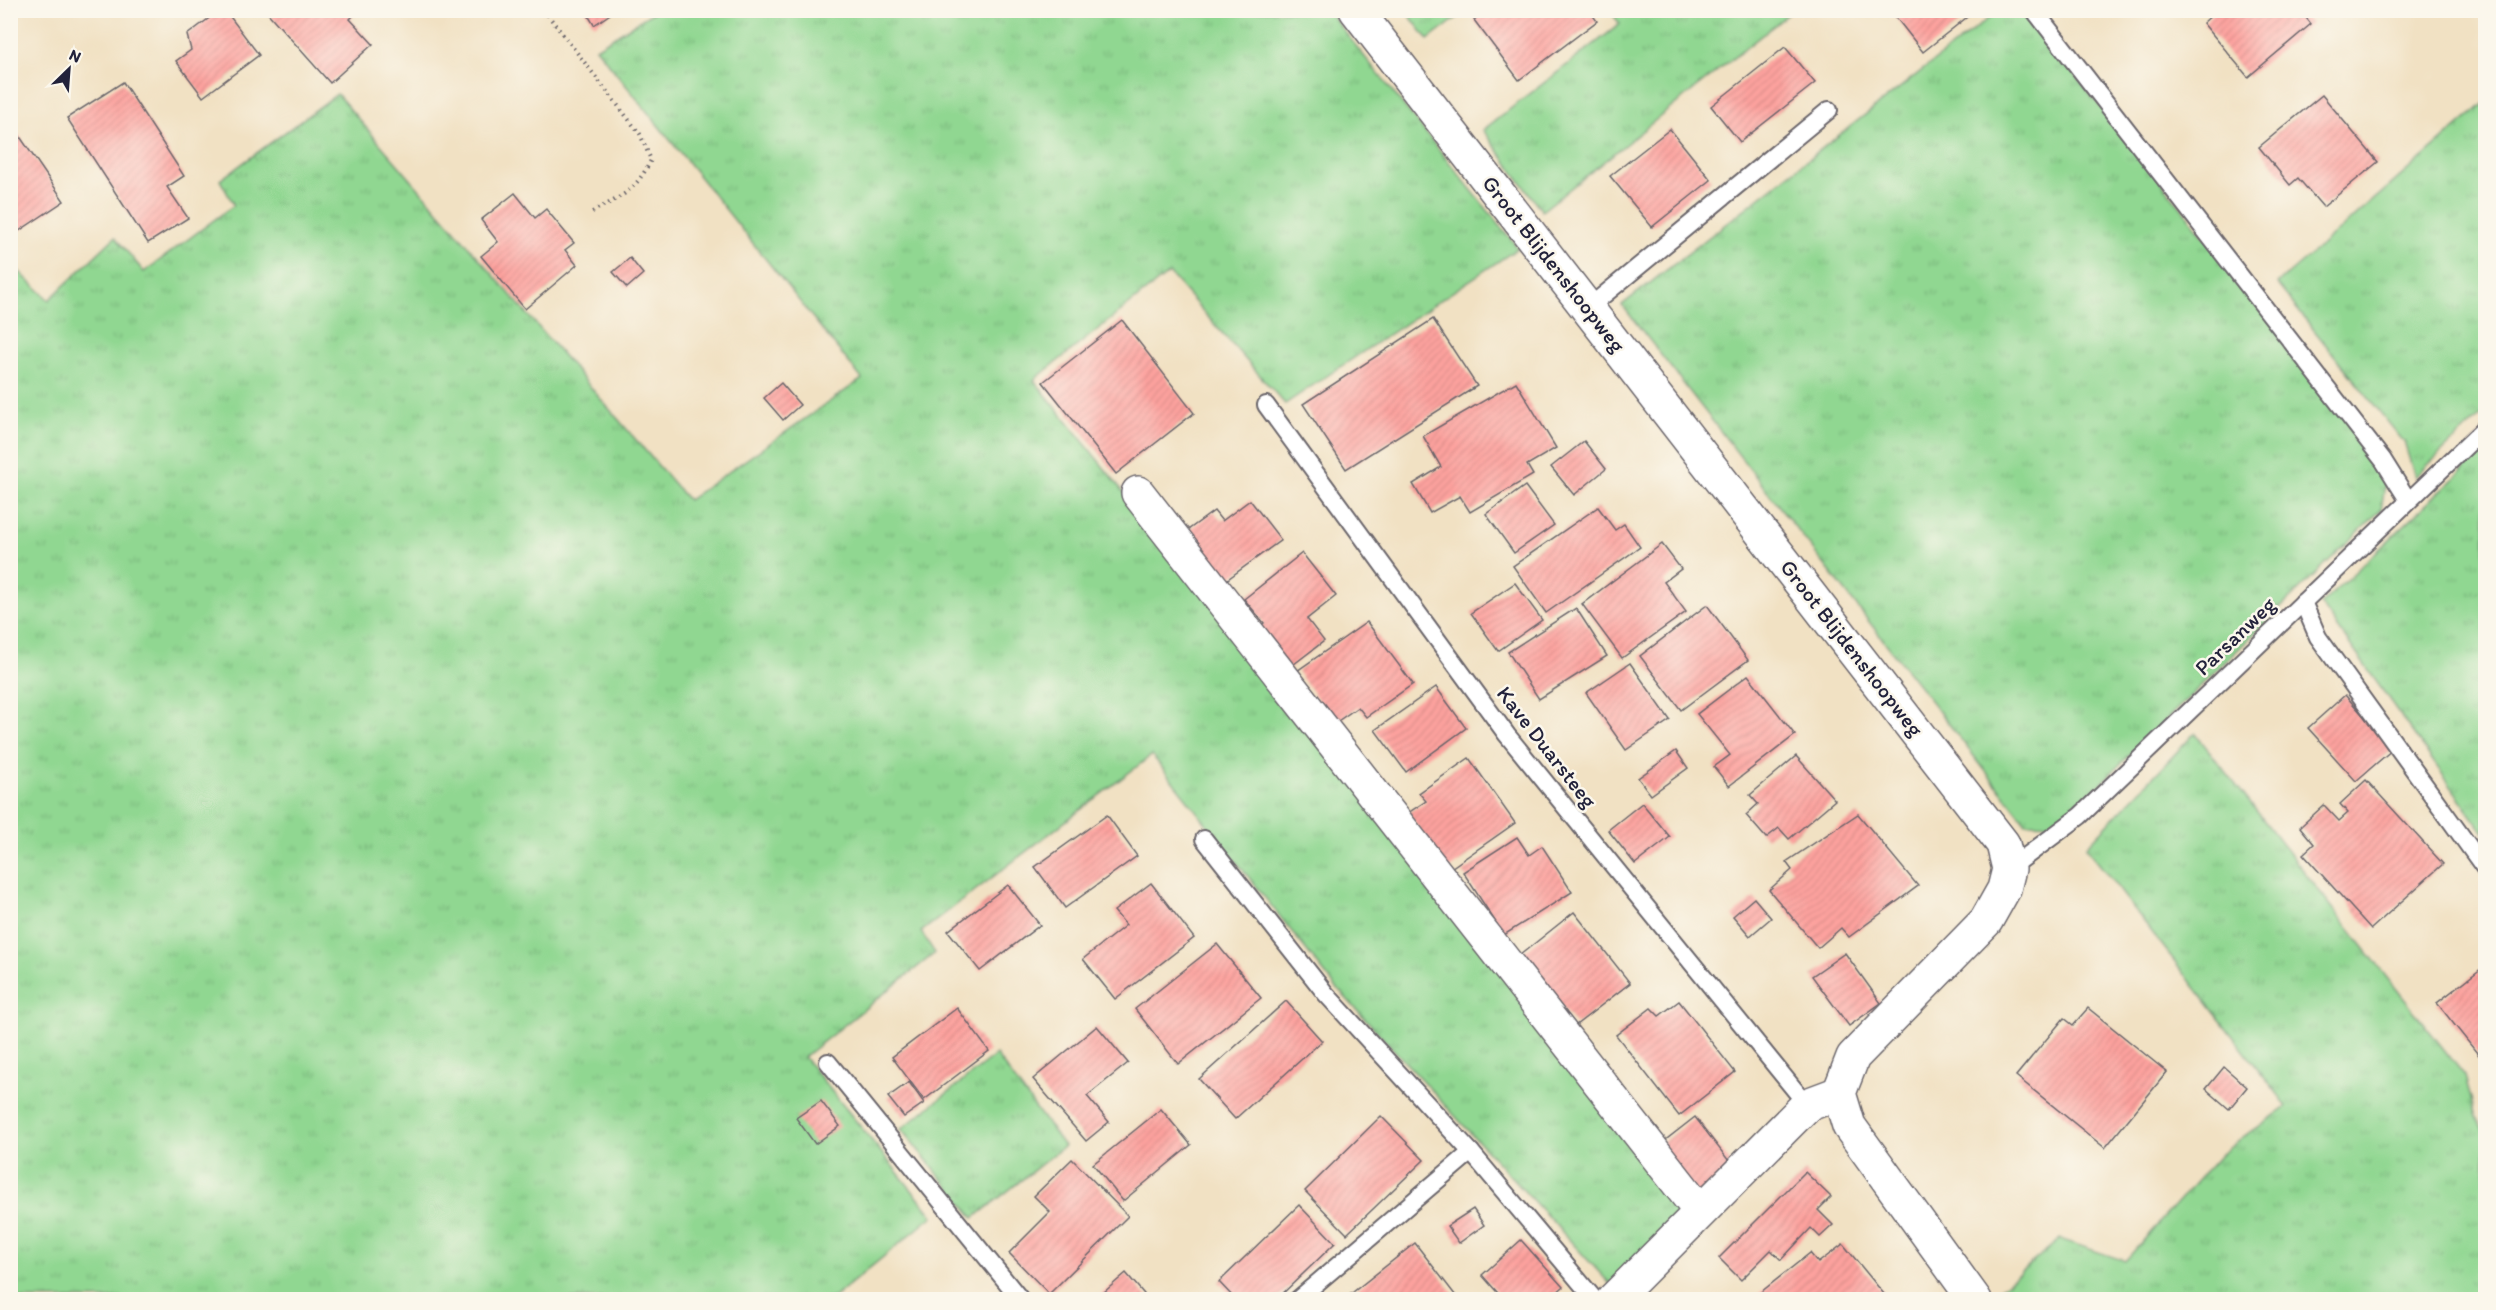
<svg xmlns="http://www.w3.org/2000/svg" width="2496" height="1310" viewBox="0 0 2496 1310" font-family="Itim,sans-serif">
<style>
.grass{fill:url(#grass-tufts);stroke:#597c66;stroke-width:1.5}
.building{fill:url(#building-hatch)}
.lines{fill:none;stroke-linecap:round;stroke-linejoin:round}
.lane-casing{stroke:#6a656b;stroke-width:20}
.street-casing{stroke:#6a656b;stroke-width:36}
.path{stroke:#6a656b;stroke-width:4;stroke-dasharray:1.5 4.5;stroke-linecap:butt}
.lane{stroke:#fff;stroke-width:16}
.street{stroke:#fff;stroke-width:33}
.labels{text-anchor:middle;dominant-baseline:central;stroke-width:5;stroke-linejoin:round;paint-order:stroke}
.street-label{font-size:22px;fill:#22223b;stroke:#fbf7ec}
</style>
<defs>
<pattern id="grass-tufts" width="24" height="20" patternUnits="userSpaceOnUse" patternTransform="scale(1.5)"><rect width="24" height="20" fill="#90d791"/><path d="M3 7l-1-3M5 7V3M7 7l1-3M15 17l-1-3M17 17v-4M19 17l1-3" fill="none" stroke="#7cb87e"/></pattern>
<pattern id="building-hatch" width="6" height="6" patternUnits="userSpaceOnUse" patternTransform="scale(1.5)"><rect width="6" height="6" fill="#fda29e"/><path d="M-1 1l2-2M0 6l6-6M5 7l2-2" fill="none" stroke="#d98b89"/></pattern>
</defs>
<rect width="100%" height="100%" fill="#fbf7ec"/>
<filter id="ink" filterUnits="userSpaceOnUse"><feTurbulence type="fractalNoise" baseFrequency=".0167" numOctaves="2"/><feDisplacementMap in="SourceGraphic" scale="12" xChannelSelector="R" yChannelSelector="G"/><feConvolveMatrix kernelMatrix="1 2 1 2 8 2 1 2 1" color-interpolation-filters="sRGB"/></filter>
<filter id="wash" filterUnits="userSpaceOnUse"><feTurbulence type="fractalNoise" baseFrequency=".008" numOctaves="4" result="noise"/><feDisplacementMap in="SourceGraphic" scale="24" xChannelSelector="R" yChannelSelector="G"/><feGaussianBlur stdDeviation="1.35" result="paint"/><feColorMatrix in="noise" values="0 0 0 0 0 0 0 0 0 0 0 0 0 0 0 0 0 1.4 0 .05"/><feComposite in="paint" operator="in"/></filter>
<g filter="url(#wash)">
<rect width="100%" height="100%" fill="#f1e1c3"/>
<g class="grass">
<path d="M655 11H1328L1518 248 1285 404 1169 273 1034 380 1694 1206 1611 1285 1334 985 1152 755 921 932 935 953 804 1057 933 1216 832 1299H11L10 263 49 300 115 237 144 272 234 205 220 180 337 94 688 500 862 379 596 48Z"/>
<path d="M1406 11H1466L1428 40Z"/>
<path d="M1610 11H1792L1542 211 1483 130 1620 24Z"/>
<path d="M1998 11H2024L2380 456 2385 484 2381 510 2059 824 2026 823 1622 305Z"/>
<path d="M2485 103V412L2415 477 2404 442 2277 284Z"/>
<path d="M2485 449V834L2321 604Z"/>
<path d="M2195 733 2465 1076 2476 1117 2485 1132V1299L1987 1300 2060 1239 2125 1261 2221 1154 2287 1106 2086 847Z"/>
<path d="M996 1055 1064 1146 974 1218 901 1129Z"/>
</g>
<g id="blocks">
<g class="building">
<path d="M220 10H225L259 55 203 97 176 61 191 50 187 35Z"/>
<path d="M265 10H359L350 19 373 44 330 83Z"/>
<path d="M585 10H616L594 25Z"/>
<path d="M1486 10H1589L1597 21 1519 80 1474 20Z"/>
<path d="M1900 10H1976L1923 52 1894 15Z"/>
<path d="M2212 10H2300L2311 24 2248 77 2203 23 2214 13Z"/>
<path d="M1785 47 1815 83 1740 142 1711 106Z"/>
<path d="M123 82 184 176 167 187 188 218 148 243 67 118Z"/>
<path d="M2322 95 2378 162 2323 207 2298 178 2290 185 2259 147Z"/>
<path d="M10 122 64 201 16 233 10 224Z"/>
<path d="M1670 129 1711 180 1652 227 1610 176Z"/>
<path d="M515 193 535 218 546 209 574 243 565 250 577 265 525 309 481 256 498 242 481 220Z"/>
<path d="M630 258 643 274 627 288 613 272Z"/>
<path d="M1433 319 1477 386 1346 469 1303 404Z"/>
<path d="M1122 320 1194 413 1116 474 1043 382Z"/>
<path d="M1516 382 1556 448 1527 465 1533 475 1470 512 1460 496 1430 513 1413 484 1441 467 1423 436Z"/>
<path d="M781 383 800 405 783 420 764 398Z"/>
<path d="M1584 441 1606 469 1574 495 1551 467Z"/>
<path d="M1525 486 1554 525 1514 553 1486 514Z"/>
<path d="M1250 500 1281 540 1225 581 1188 530 1214 511 1222 521Z"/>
<path d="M1598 507 1615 530 1624 524 1640 547 1546 613 1513 566Z"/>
<path d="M1662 544 1681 569 1664 582 1686 612 1622 658 1582 604Z"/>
<path d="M1302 553 1336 596 1307 619 1324 641 1285 671 1254 631 1264 623 1244 599Z"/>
<path d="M1515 583 1542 620 1498 651 1471 613Z"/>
<path d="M1707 605 1748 660 1681 710 1640 656Z"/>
<path d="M1576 608 1607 656 1539 699 1508 652Z"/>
<path d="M1367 622 1413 684 1366 717 1358 707 1335 723 1297 671Z"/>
<path d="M1630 663 1670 720 1626 750 1586 693Z"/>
<path d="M1748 675 1795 735 1729 786 1714 767 1730 755 1697 714Z"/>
<path d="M1436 687 1466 728 1406 772 1375 730Z"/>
<path d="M2345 695 2393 749 2356 781 2308 728Z"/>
<path d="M1676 751 1688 768 1651 795 1638 778Z"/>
<path d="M1796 756 1835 800 1789 839 1779 828 1766 838 1746 815 1758 804 1750 795Z"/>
<path d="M1469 758 1515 823 1448 870 1408 813 1426 801 1419 793Z"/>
<path d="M2366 780 2443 864 2371 929 2303 854 2314 844 2300 827 2324 805 2339 821 2348 813 2340 804Z"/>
<path d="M1642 803 1670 837 1635 864 1608 830Z"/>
<path d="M1858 814 1918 886 1849 937 1841 928 1818 948 1769 890 1792 870 1786 862Z"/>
<path d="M1107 815 1137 856 1065 908 1035 867Z"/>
<path d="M1517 837 1529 855 1542 846 1572 892 1504 935 1463 872Z"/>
<path d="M1151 883 1194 938 1115 999 1083 959 1126 925 1114 911Z"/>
<path d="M1008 885 1040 925 980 971 948 931Z"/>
<path d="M1754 898 1771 918 1750 936 1733 916Z"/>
<path d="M1574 912 1630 983 1576 1025 1520 955Z"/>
<path d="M1217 944 1261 998 1178 1064 1135 1009Z"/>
<path d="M1845 953 1881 1003 1849 1026 1812 976Z"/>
<path d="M2486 965V1054L2481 1058 2437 1003Z"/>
<path d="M1286 1001 1322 1041 1235 1119 1199 1079Z"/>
<path d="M1679 1001 1735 1072 1679 1116 1616 1035 1651 1008 1659 1016Z"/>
<path d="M957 1008 989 1051 924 1100 892 1057Z"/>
<path d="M2088 1008 2167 1072 2105 1148 2016 1076 2064 1018 2073 1025Z"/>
<path d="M1097 1026 1128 1063 1087 1096 1109 1122 1086 1141 1033 1079Z"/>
<path d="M2224 1067 2247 1087 2229 1109 2206 1089Z"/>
<path d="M909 1082 924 1103 904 1117 888 1097Z"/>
<path d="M821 1101 840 1126 815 1144 796 1118Z"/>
<path d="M1161 1109 1191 1145 1123 1201 1093 1164Z"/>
<path d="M1381 1116 1424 1160 1347 1234 1305 1191Z"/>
<path d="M1695 1117 1736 1170 1699 1198 1658 1146Z"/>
<path d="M1072 1159 1128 1216 1049 1294 1009 1253 1050 1212 1034 1196Z"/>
<path d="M1805 1172 1831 1197 1818 1210 1833 1225 1820 1237 1811 1228 1781 1260 1771 1250 1741 1280 1719 1258Z"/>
<path d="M1299 1205 1335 1243 1276 1300H1236L1219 1282Z"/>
<path d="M1473 1209 1484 1225 1459 1243 1447 1226Z"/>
<path d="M1521 1240 1563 1287 1548 1300H1504L1482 1275Z"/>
<path d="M1415 1243 1459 1300H1343Z"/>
<path d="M1843 1244 1884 1294 1878 1300H1751L1810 1253 1818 1263Z"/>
<path d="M1126 1273 1149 1300H1095Z"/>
</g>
</g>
</g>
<g filter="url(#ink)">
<use href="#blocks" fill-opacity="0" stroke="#6a656b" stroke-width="1.5"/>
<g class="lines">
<defs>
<g id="lane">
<path d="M2034 10 2383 460 2408 500"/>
<path d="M1588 308 1829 110"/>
<path d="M1266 405 1507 735 1807 1105"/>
<path d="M2303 602 2318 637 2486 870"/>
<path d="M1204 839 1326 994 1471 1152 1595 1300"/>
<path d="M2009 869 2080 816 2486 427"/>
<path d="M828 1062 1021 1300"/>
<path d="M1297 1300 1471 1152"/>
</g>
<g id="street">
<path d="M1356 10 2003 844 2009 869 2004 889 1986 921 1853 1057 1839 1093 1849 1126 1975 1300"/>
<path d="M1138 493 1700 1211"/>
<path d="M1613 1300 1807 1105 1839 1093"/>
</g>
</defs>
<use href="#lane" class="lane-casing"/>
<use href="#street" class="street-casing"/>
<path class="path" d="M544 10 640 134 651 160C635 192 622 196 592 212"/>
<use href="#lane" class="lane"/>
<use href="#street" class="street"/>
</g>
</g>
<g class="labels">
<g class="street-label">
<text transform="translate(1554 264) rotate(52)">Groot Blijdenshoopweg</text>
<text transform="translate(2235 636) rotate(-44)">Parsanweg</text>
<text transform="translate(1852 648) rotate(52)">Groot Blijdenshoopweg</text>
<text transform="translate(1547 747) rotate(52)">Kave Duarsteeg</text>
</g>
</g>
<rect width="2496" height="1310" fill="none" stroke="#fbf7ec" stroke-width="36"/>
<g transform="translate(69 69) rotate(25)" stroke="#fbf7ec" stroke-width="4.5" paint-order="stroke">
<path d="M0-4.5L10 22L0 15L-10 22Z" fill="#22223b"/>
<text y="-9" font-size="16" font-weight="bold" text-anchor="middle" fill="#22223b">N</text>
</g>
</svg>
